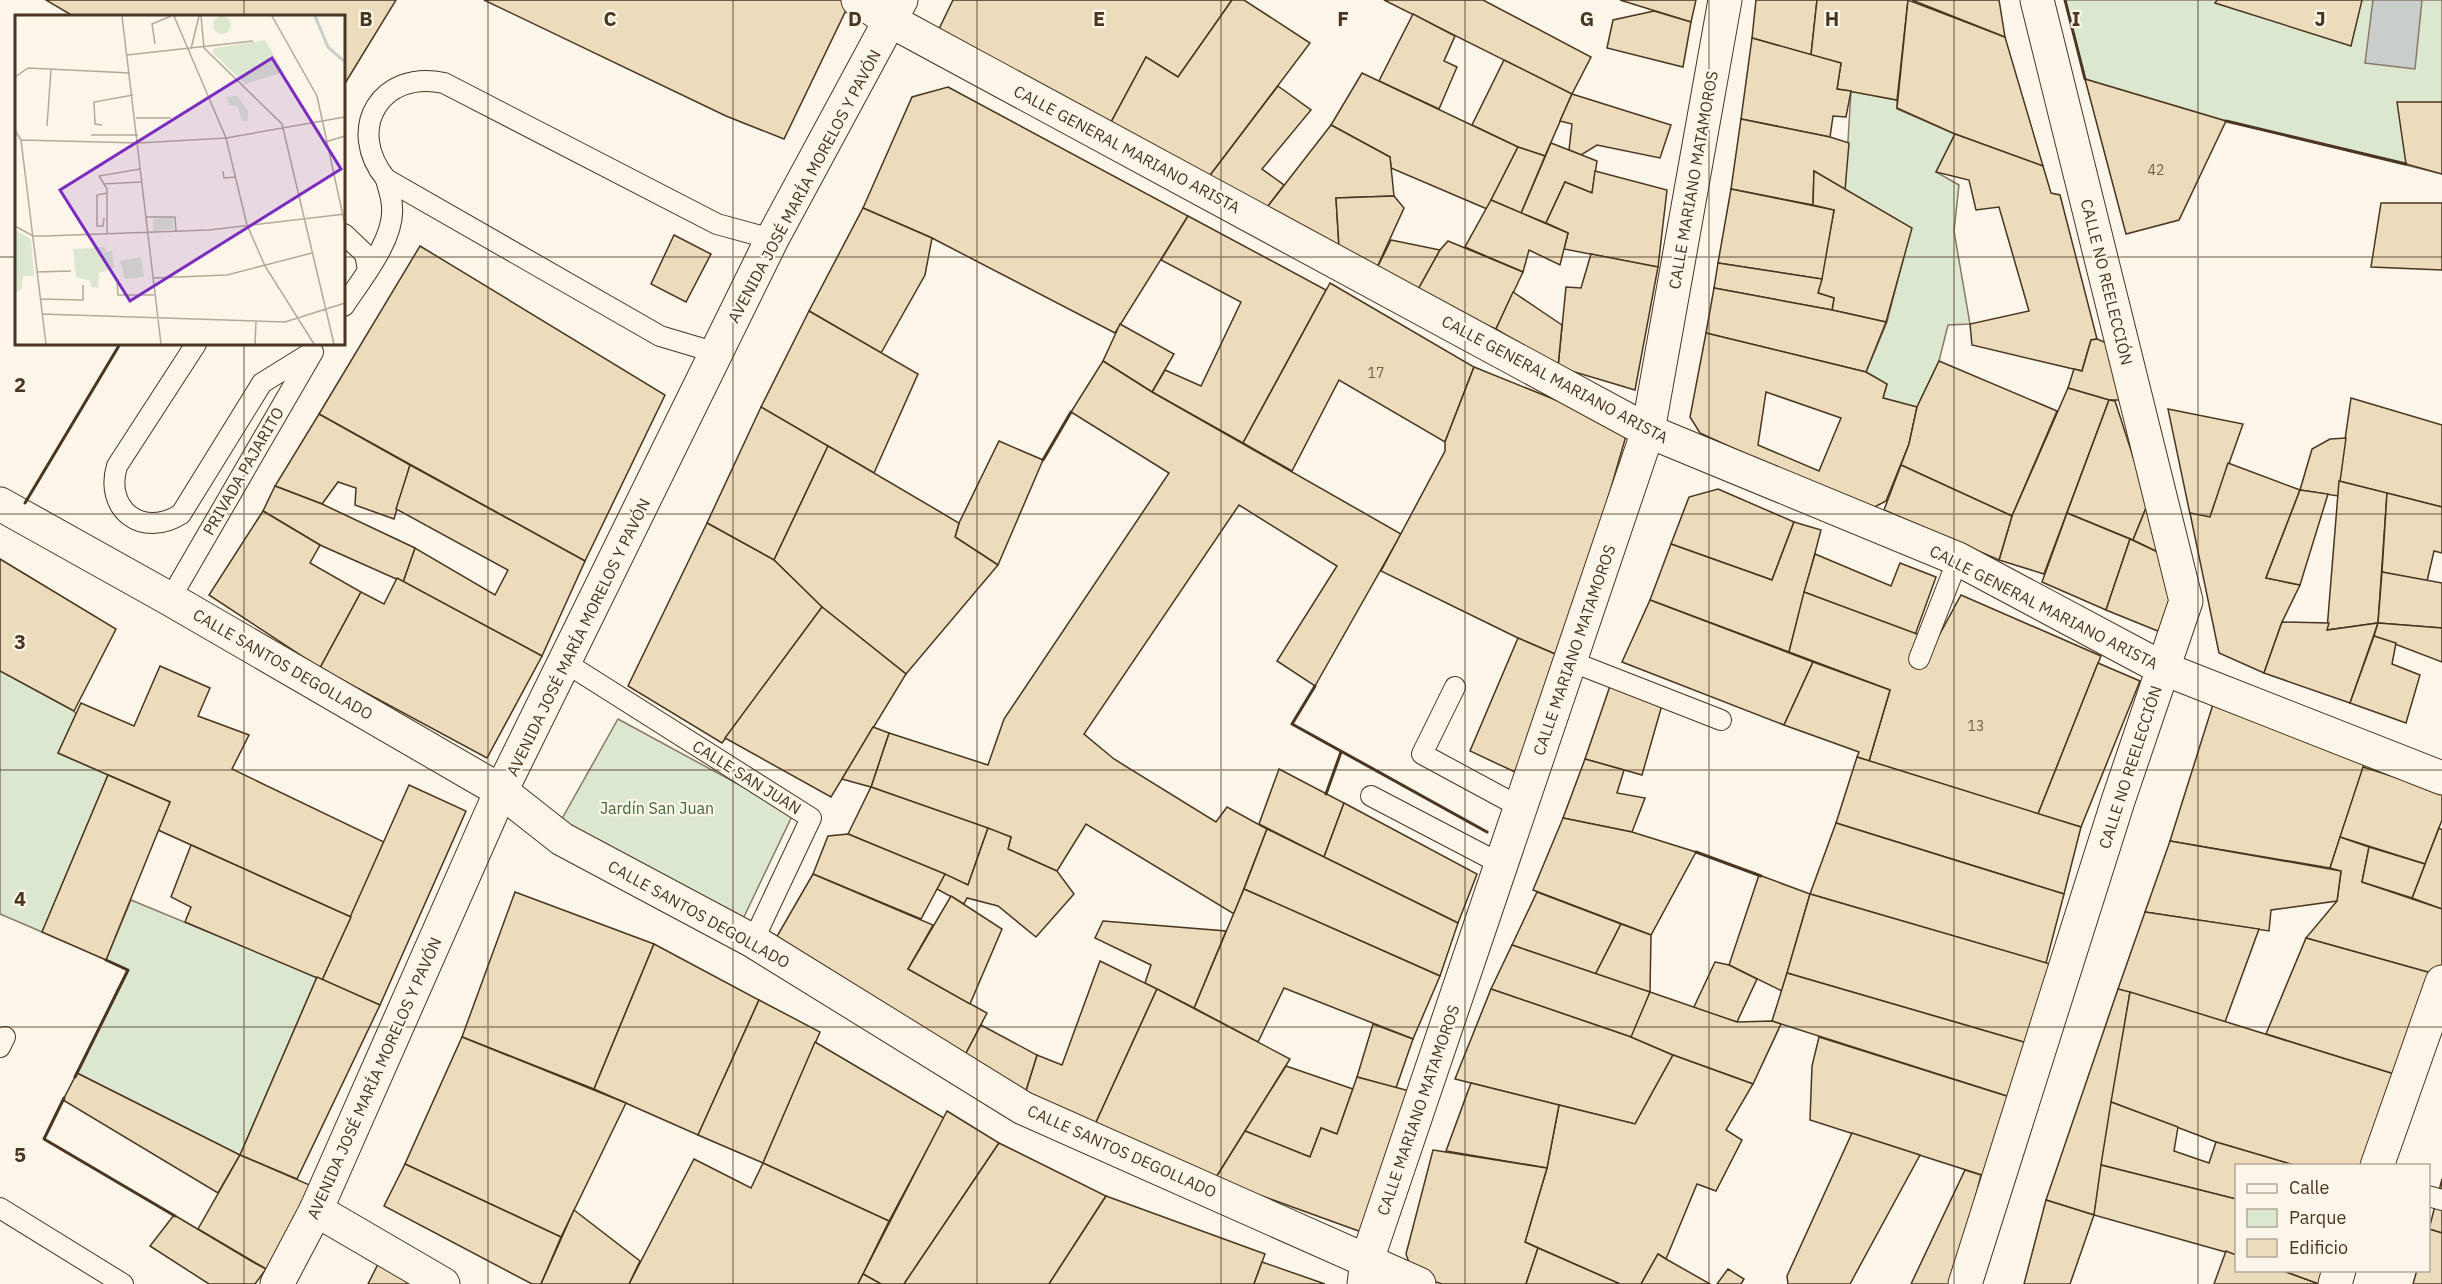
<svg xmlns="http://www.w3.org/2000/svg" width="2442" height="1284" viewBox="0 0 2442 1284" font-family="'IBM Plex Sans',sans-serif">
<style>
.green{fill:#dce7d0;stroke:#887966;stroke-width:1.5}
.water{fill:#c9cecd;stroke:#887966;stroke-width:1.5}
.building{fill:#ecdcbc;stroke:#4a3520;stroke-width:1.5;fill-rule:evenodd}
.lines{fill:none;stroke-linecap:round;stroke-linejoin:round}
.lane-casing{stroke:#4a3520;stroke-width:22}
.street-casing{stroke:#4a3520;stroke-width:35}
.secondary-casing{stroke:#4a3520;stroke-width:35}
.primary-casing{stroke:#4a3520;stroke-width:35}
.lane{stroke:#fbf6e9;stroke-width:20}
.street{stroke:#fbf6e9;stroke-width:33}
.secondary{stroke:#fbf6e9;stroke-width:33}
.primary{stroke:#fbf6e9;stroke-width:33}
.wall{stroke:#4a3520;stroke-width:3}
.grid{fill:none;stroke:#4a3520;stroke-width:1.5;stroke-opacity:0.55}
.labels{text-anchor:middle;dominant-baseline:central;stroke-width:4.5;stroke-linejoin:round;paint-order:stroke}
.number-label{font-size:14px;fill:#725f47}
.street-label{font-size:16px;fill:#4a3520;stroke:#fbf6e9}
.park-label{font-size:16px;fill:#436837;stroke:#fbf6e9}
.inset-river{fill:none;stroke:#c9cecd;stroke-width:3}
.inset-road{fill:none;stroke:#b4a999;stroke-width:1.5}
.view{fill:#7b2cbf;fill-opacity:0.15;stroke:#7b2cbf;stroke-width:3}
.inset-edge{fill:none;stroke:#4a3520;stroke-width:3}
.grid-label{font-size:20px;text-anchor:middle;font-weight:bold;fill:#4a3520;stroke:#fbf6e9;stroke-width:4.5;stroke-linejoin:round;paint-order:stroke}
</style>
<rect width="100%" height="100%" fill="#fbf6e9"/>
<g class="green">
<path d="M2065 0H2442V174L2226 121 2085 79Z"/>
<path d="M1851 91 1897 100V109L1955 134 1936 172 1959 185 1954 231 1970 324 1948 325 1939 361 1917 407 1883 398 1887 384 1866 372 1887 322 1911 228 1845 190Z"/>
<path d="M0 671 74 711 76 714 58 753 108 775 42 932 0 914Z"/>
<path d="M618 719 793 814 742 921 559 824Z"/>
<path d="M131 900 317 977 240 1155 77 1073 128 971 106 960Z"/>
</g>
<path class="water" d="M2373 0H2422L2415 69 2365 63Z"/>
<g class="building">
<path d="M46 0H396L344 85V16H73Z"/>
<path d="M484 0H841L849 4 784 139 726 116Z"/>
<path d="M953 0H1232L1178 77 1146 57 1109 126 939 29Z"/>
<path d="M1232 0H1244L1310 43 1208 178 1109 126 1146 57 1178 77Z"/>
<path d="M1384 0H1483L1591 57 1572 94Z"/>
<path d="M1620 0H1696L1691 22Z"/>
<path d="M1756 0H1817L1811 55 1752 38Z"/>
<path d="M1817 0H1908L1897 100 1837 89 1841 63 1811 55Z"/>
<path d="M1908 0 2005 37 2043 166 1955 134 1897 108Z"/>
<path d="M1912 0H1999L2005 37Z"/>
<path d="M2217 0H2362L2351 46 2215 3Z"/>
<path d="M1654 11 1691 22 1683 67 1607 48 1613 20Z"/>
<path d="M1413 14 1455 36 1444 61 1457 67 1439 109 1379 81Z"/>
<path d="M1752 38 1841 63 1837 89 1851 91 1846 117 1833 116 1830 137 1741 119Z"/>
<path d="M1504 60 1572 94 1545 156 1518 147 1472 125Z"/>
<path d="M1362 73 1518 147 1487 209 1391 168 1390 157 1331 125Z"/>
<path d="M2085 79 2226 121 2179 220 2126 234Z"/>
<path d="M1278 86 1311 110 1262 169 1284 185 1265 210 1208 178Z"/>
<path d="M948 87 1188 216 1115 333 932 238 863 208 912 97Z"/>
<path d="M1572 94 1671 125 1660 158 1597 145 1581 155 1569 150 1572 124 1560 121Z"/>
<path d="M2397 102H2442V174L2406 164Z"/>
<path d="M1741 119 1830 137 1849 143 1845 190 1814 171 1813 205 1731 189Z"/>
<path d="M1331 125 1390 157 1394 196 1336 198 1339 247 1265 210Z"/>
<path d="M1955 134 2043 166 2051 193 2060 195 2097 339 2091 340 2082 371 1972 345 1970 324 2029 311 1999 207 1976 210 1969 180 1936 172Z"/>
<path d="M1551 143 1597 161 1592 193 1565 182 1546 223 1521 213Z"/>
<path d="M1518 147 1545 156 1521 213 1491 200Z"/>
<path d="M1595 171 1667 190 1658 267 1564 249 1568 233 1546 223 1565 182 1592 193Z"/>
<path d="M1814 171 1912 228 1886 322 1832 310 1834 298 1818 293 1834 210 1813 205Z"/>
<path d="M1731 189 1834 210 1822 279 1718 263Z"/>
<path d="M1394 196 1404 208 1374 274 1339 247 1336 198Z"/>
<path d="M1491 200 1568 233 1560 265 1529 250 1523 272 1465 247Z"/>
<path d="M2381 203H2442V270L2371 267Z"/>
<path d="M863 208 932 238 925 275 881 353 809 311Z"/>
<path d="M1188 216 1326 290 1243 443 1152 392 1165 370 1201 386 1241 302 1161 260Z"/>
<path d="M674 235 711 254 686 302 651 284Z"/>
<path d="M1391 240 1440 250 1415 295 1374 274Z"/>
<path d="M1448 241 1523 272 1496 329 1415 295 1440 250Z"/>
<path d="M420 246 665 395 585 561 319 414Z"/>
<path d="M1591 254 1658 267 1635 390 1558 367 1566 287 1581 288Z"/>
<path d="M1718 263 1822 279 1818 293 1834 298 1832 310 1714 288Z"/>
<path d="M1330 283 1474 367 1445 442 1339 380 1292 471 1243 443Z"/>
<path d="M1714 288 1832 310 1886 322 1866 372 1706 333Z"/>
<path d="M1513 292 1562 325 1558 367 1496 329Z"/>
<path d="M809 311 918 374 874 473 761 407Z"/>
<path d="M1120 324 1174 354 1152 392 1103 361Z"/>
<path d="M1706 333 1866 372 1887 384 1883 398 1917 407 1909 444 1886 501 1869 510 1700 433 1690 417ZM1766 392 1841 418 1819 471 1758 445Z"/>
<path d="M2097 339 2116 347 2127 400H2109L2068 388 2074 369 2082 371 2091 340Z"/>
<path d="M1103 361 1152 392 1401 534 1315 686 1277 661 1337 566 1239 505 1084 734 1114 759 1216 822 1227 807 1267 829 1234 914 1086 824 1057 871 1008 849 1011 837 871 787 889 733 988 765 1004 719 1169 473 1071 412Z"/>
<path d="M1939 361 2057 411 2012 516 1901 465 1909 444 1917 407Z"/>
<path d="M1474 367 1628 429 1562 657 1518 638 1381 571 1445 451V442Z"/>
<path d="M2068 388 2109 400 2044 574 1999 560 2012 516Z"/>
<path d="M2351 398 2442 425V507L2339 481Z"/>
<path d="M2109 400 2115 401 2148 503 2133 540 2067 513Z"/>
<path d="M761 407 828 446 774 560 707 523Z"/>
<path d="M2168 409 2243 424 2210 517 2190 514Z"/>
<path d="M319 414 410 465 394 519 355 505 356 488 338 482 322 504 275 486Z"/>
<path d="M2346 438 2338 496 2300 490 2312 449 2330 439Z"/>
<path d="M999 441 1043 460 998 565 955 537 959 523Z"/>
<path d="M828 446 959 523 955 537 998 565 906 674 822 607 774 560Z"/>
<path d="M2228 463 2300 490 2266 578 2300 585 2282 622 2264 673 2219 653 2190 513 2210 517Z"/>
<path d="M410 465 585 561 542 656 403 582 415 548 495 595 508 570 396 509Z"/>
<path d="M1901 465 2012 516 1999 560 1884 510Z"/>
<path d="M2339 481 2387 493 2378 623 2327 630Z"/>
<path d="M275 486 322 504 415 548 403 582 320 545 263 511Z"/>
<path d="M1718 489 1794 522 1772 580 1671 544 1689 497Z"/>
<path d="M2300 490 2328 494 2300 585 2266 578Z"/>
<path d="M2387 493 2442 507V553L2434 551 2427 581 2382 572Z"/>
<path d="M2148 503 2166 556 2133 540Z"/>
<path d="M263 511 320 545 310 563 361 592 320 668 209 595Z"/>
<path d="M2067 513 2130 539 2106 610 2042 582Z"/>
<path d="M1794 522 1821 530 1789 652 1650 600 1671 544 1772 580Z"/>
<path d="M707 523 774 560 822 607 722 743 628 686Z"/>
<path d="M2130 539 2166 556 2182 607 2170 636 2106 610Z"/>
<path d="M1815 554 1891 586 1900 563 1936 577 1915 635 1804 592Z"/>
<path d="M0 559 116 629 74 711 0 671Z"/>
<path d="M2382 572 2442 583V628L2378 623Z"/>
<path d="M397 578 542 656 487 758 320 668 361 592 384 604Z"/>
<path d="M1804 592 1936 641 1961 595 2101 656 2038 814 1869 761 1890 690 1789 652Z"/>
<path d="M1650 600 1813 662 1784 725 1622 662Z"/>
<path d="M822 607 906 674 831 797 725 738Z"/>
<path d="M2282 622 2329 623 2327 630 2378 623 2350 703 2264 673Z"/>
<path d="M2378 623 2442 628V662L2374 636Z"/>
<path d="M2374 636 2396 643 2392 664 2420 675 2406 723 2350 703Z"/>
<path d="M1518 638 1562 657 1515 772 1470 751Z"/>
<path d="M1813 662 1890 690 1869 761 1857 757 1859 752 1784 725Z"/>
<path d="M2098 663 2140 681 2081 827 2038 814Z"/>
<path d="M160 666 210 688 198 716 249 735 232 769 384 842 351 917 158 830 170 802 58 753 81 703 134 726Z"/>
<path d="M1610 686 1662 705 1642 775 1585 759Z"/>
<path d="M2215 698 2366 760 2330 868 2170 841Z"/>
<path d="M873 727 889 733 871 787 842 779Z"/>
<path d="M1857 757 2081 827 2064 894 1836 823Z"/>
<path d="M1585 759 1624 770 1617 793 1645 798 1632 832 1563 818Z"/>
<path d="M2363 767 2442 792V820L2425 864 2340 837Z"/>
<path d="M1279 769 1344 803 1324 857 1259 824Z"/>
<path d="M108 775 170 802 106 960 42 932Z"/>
<path d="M409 785 466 811 380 1005 322 980Z"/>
<path d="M871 787 988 828 968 885 848 834Z"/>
<path d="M1344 803 1477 874 1458 923 1324 857Z"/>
<path d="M1563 818 1632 832 1696 852 1651 935 1533 890Z"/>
<path d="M1836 823 2064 894 2046 963 1810 894Z"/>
<path d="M988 828 1011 837 1008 849 1057 871 1074 894 1036 937 998 906 967 898 964 904 937 889 945 874 968 885Z"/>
<path d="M2439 828 2442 830V909L2412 898Z"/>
<path d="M1267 829 1458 923 1440 976 1244 889Z"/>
<path d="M848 834 945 874 921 919 813 874 828 836Z"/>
<path d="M2340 837 2369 847 2362 882 2442 909V976L2306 938 2337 901 2341 871 2330 868Z"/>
<path d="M2170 841 2341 871 2337 901 2271 910 2269 931 2145 912Z"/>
<path d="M191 845 351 917 322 980 185 922 191 907 171 897Z"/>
<path d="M2369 847 2425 864 2412 898 2362 882Z"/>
<path d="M813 874 933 925 908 969 987 1013 964 1057 772 945Z"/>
<path d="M1759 875 1810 894 1782 991 1729 965Z"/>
<path d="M1244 889 1440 976 1413 1039 1284 988 1258 1042 1194 1008Z"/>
<path d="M515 892 654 944 594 1089 462 1037Z"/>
<path d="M1537 892 1621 924 1595 975 1512 945Z"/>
<path d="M1810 894 2057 966 2034 1045 1787 973Z"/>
<path d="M951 896 1002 929 970 1004 908 969Z"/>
<path d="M2145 912 2259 929 2225 1022 2118 989Z"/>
<path d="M1103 921 1226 931 1194 1008 1145 983 1151 965 1095 938Z"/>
<path d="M1621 924 1651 935 1650 992 1595 975Z"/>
<path d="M2306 938 2442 976 2410 1079 2266 1034Z"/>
<path d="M654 944 759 1000 698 1135 594 1089Z"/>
<path d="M1512 945 1650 992 1634 1038 1491 989Z"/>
<path d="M1100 961 1157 989 1092 1131 1024 1097 1037 1055 1062 1065Z"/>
<path d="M1715 962 1729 965 1757 979 1737 1022 1693 1009Z"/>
<path d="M1787 973 2034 1045 2013 1098 1772 1021Z"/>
<path d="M317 977 380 1005 297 1179 240 1155Z"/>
<path d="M1157 989 1290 1059 1215 1179 1092 1131Z"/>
<path d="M1491 989 1634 1038 1673 1055 1635 1124 1455 1079Z"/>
<path d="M2118 989 2130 992 2094 1215 2046 1200Z"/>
<path d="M1650 992 1737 1022 1772 1021 1781 1024 1753 1084 1673 1055 1631 1037Z"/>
<path d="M2130 992 2410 1079 2378 1166H2297L2216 1142 2111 1102Z"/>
<path d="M759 1000 820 1032 763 1163 698 1135Z"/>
<path d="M1373 1024 1413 1039 1396 1088 1357 1077Z"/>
<path d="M981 1025 1037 1055 1024 1097 964 1057Z"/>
<path d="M462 1037 626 1103 561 1237 405 1164Z"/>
<path d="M1819 1037 2013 1098 1988 1177 1810 1120 1812 1066Z"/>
<path d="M815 1042 944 1118 889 1221 763 1163Z"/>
<path d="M1673 1055 1753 1084 1726 1130 1742 1140 1716 1191 1697 1184 1666 1259 1658 1254 1641 1284H1620L1525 1242 1547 1168 1559 1105 1635 1124Z"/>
<path d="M1286 1066 1353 1089 1337 1134 1321 1128 1310 1157 1245 1131Z"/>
<path d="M77 1073 240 1155 218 1193 63 1100Z"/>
<path d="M1357 1077 1417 1093 1367 1234 1215 1179 1245 1131 1310 1157 1321 1128 1337 1134Z"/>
<path d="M1471 1083 1559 1105 1547 1168 1446 1151Z"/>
<path d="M2111 1102 2178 1127 2174 1151 2209 1163 2216 1142 2297 1166H2236V1199L2101 1165Z"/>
<path d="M947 1111 999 1143 904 1284H881L863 1274Z"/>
<path d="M1852 1133 1920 1155 1850 1284H1788L1787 1276Z"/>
<path d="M999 1143 1106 1196 1049 1284H904Z"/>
<path d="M1433 1150 1547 1168 1525 1242 1538 1248 1526 1284H1442L1425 1278 1411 1268 1406 1254Z"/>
<path d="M240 1155 312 1186 266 1269 198 1229Z"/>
<path d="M694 1159 751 1188 763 1163 889 1221 858 1284H629Z"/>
<path d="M405 1164 561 1237 541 1284H532L384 1206Z"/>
<path d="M2101 1165 2236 1199V1255L2094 1215Z"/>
<path d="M1965 1170 1981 1175 1954 1284H1911Z"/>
<path d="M2442 1179V1233L2429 1229Z"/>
<path d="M1106 1196 1265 1254 1254 1284H1049Z"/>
<path d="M2046 1200 2094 1215 2070 1284H2024Z"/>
<path d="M574 1210 640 1261 629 1284H541Z"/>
<path d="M174 1215 253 1262 266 1269 255 1284H209L150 1246Z"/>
<path d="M2429 1229 2442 1233V1284H2413L2417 1270H2428Z"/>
<path d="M1538 1248 1620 1284H1526Z"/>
<path d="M2226 1251 2236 1255V1270H2281L2319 1284H2214Z"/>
<path d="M1658 1254 1666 1259 1710 1284H1641Z"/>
<path d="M382 1256 431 1284H368Z"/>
<path d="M1262 1262 1325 1284H1254Z"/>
<path d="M1728 1269 1744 1279 1741 1284H1717Z"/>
<path d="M2281 1270H2354L2350 1284H2319Z"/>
<path d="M863 1274 881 1284H858Z"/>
</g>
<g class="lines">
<defs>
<g id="lane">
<path d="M344 234 365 254 368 270"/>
<path d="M344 306C361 280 395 239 392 207 392 198 388 188 386 179"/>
<path d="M196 344 117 466C104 509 142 539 181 514L262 383 312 352"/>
<path d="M717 353 660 336 386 179C345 129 381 69 444 83L717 224 772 239"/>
<path d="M170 599 313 352"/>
<path d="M1919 659 1958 559"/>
<path d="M1570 661 1721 720"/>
<path d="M566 663 811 818 753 941"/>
<path d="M1455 687 1422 754 1520 807"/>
<path d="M1371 796 1501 864"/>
<path d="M0 1047 5 1037"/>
<path d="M2428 1196 2442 1200"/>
<path d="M0 1208 123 1284"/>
</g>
<g id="street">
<path d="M858 0 891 21 1648 431 1958 559 2162 668 2442 778"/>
<path d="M2377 1166 2442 982"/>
<path d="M316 1210 443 1284"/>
<path d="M1965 1284 2118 801 2186 601 2037 0"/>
<path d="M2335 1284 2339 1270"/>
</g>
<g id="secondary">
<path d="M0 504 170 599 501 791 562 839 753 941 1023 1108 1419 1284"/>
<path d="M1364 1284 1367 1260 1648 431 1725 0"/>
</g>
<path id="primary" d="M277 1284 316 1210 501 791 772 239 901 0"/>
</defs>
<use href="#lane" class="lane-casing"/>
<use href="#street" class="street-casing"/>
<use href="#secondary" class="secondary-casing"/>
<use href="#primary" class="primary-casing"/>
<use href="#lane" class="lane"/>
<use href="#street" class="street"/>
<use href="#secondary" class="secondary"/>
<use href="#primary" class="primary"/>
<g class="wall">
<path d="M2065 0 2085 79"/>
<path d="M2226 121 2406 164"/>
<path d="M1043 460 1071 412"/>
<path d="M25 503 120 344"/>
<path d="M1315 686 1292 724 1487 832"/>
<path d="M1326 794 1341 752"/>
<path d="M1696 852 1761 876"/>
<path d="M75 1077 128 970 106 960"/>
<path d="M64 1098 44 1139 175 1216"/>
</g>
</g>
<path class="grid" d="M244 0V16M488 0V1284M733 0V1284M977 0V1284M1221 0V1284M1465 0V1284M1709 0V1284M1954 0V1284M2198 0V1284M0 257H16M344 257H2442M244 344V1284M0 514H2442M0 770H2442M0 1027H2442"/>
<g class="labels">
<g class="number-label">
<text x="2156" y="170">42</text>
<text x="1376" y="373">17</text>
<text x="1976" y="726">13</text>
</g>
<g class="street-label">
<text transform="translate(1127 149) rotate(28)">CALLE GENERAL MARIANO ARISTA</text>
<text transform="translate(1693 180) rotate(-80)">CALLE MARIANO MATAMOROS</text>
<text transform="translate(804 186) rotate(-62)">AVENIDA JOSÉ MARÍA MORELOS Y PAVÓN</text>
<text transform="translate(2107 282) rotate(76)">CALLE NO REELECCIÓN</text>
<text transform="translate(1555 379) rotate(28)">CALLE GENERAL MARIANO ARISTA</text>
<text transform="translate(243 471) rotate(-60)">PRIVADA PAJARITO</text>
<text transform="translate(2044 607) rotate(27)">CALLE GENERAL MARIANO ARISTA</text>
<text transform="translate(578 637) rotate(-64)">AVENIDA JOSÉ MARÍA MORELOS Y PAVÓN</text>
<text transform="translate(1574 650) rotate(-71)">CALLE MARIANO MATAMOROS</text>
<text transform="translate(283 664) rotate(30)">CALLE SANTOS DEGOLLADO</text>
<text transform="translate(2130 767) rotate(-72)">CALLE NO REELECCIÓN</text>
<text transform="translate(747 777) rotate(32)">CALLE SAN JUAN</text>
<text transform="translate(699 914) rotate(29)">CALLE SANTOS DEGOLLADO</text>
<text transform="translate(374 1078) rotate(-66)">AVENIDA JOSÉ MARÍA MORELOS Y PAVÓN</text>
<text transform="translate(1418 1110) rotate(-71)">CALLE MARIANO MATAMOROS</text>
<text transform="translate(1122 1151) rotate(24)">CALLE SANTOS DEGOLLADO</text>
</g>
<g class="park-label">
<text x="657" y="808">Jardín San Juan</text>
</g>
</g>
<g transform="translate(15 15)">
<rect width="330" height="330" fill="#fbf6e9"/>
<path d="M198 10a9 9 0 1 1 18 0a9 9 0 1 1-18 0ZM250 25 269 57 230 69 197 37 199 33ZM222 81 233 96V106H227L223 91H215L211 82ZM158 202 159 214 138 216V204ZM0 215 16 224 19 261H8L6 274 0 280ZM90 232 91 237 97 236 99 253 84 258 83 273 76 272 75 266 61 262 58 234ZM126 242 129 262 110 264 105 246Z" fill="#dce7d0"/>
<path class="inset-river" d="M300 1 313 32 330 47"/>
<path class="inset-road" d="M107 1 146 329M159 1 211 123 232 210 250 251 299 329M186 1 189 33M257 1 302 81 330 210M140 29 137 9 156 1M189 33 267 109 319 329M176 34 184 1M112 40 238 26M0 62 13 53 115 58M121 103H156M87 110 80 109 79 87 118 80M32 111 36 55M0 115 6 125 31 329M76 120H123M6 125 124 128 211 123 330 102M310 127 330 121M208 156 209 163 221 162M88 169 126 167M130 202H160L161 216M89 203 88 211H82V180L92 178M0 211 18 221H30L194 215 330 199M92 218V174L84 161 125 154M22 257 56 256M138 263 212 260 297 238M102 264 103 280H139M25 284 68 285V270M27 299 270 307 330 288M240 329 241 307"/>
<path class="view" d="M257 43 326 154 115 286 45 175Z"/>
<rect width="330" height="330" class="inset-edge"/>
</g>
<g class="grid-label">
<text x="366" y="26">B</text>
<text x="610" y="26">C</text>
<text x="855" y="26">D</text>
<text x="1099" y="26">E</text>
<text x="1343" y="26">F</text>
<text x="1587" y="26">G</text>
<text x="1832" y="26">H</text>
<text x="2076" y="26">I</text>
<text x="2320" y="26">J</text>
<text x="20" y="392">2</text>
<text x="20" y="649">3</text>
<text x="20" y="906">4</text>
<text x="20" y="1162">5</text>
</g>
<rect x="2235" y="1164" width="195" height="108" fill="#fbf6e9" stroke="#b4a999" stroke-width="1.5"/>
<rect x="2247" y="1184" width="30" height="9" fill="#fbf6e9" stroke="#b4a999" stroke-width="1.5"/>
<text x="2289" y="1194" font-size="18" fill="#4a3520">Calle</text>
<rect x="2247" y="1209" width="30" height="18" fill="#dce7d0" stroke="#b4a999" stroke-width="1.5"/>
<text x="2289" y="1224" font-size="18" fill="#4a3520">Parque</text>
<rect x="2247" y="1239" width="30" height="18" fill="#ecdcbc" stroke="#b4a999" stroke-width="1.5"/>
<text x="2289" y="1254" font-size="18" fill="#4a3520">Edificio</text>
</svg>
